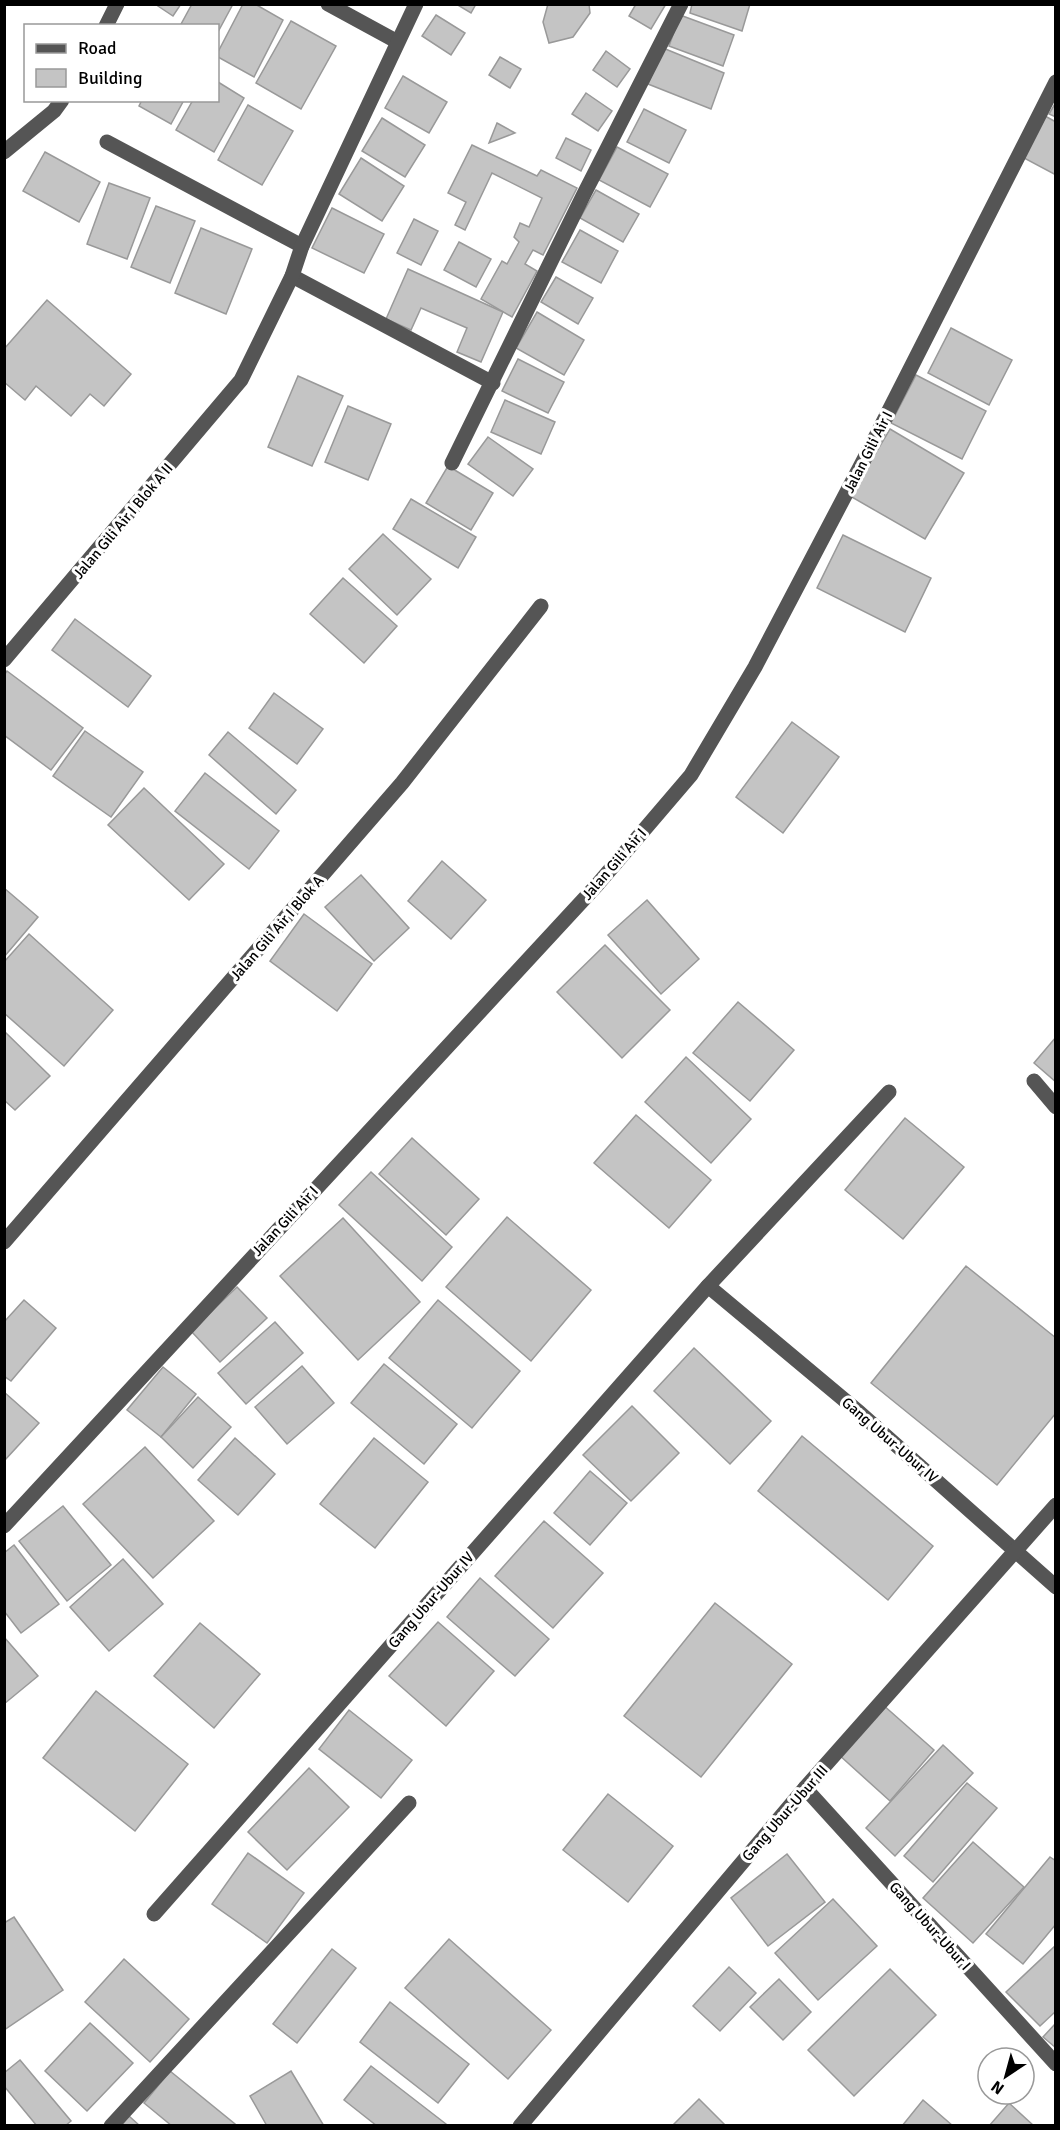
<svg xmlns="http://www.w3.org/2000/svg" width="1060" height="2130" viewBox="0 0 1060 2130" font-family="Signika,sans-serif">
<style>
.building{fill:#c4c4c4;stroke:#999;stroke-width:1.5}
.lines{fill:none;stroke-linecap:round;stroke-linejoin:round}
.minor{stroke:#555;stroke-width:15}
.labels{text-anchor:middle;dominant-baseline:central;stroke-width:6;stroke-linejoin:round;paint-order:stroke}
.street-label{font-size:15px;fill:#000;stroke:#fff}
</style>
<rect width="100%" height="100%" fill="#fff"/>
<g class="building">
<path d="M155 4H181L173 16Z"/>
<path d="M192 4H233L218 32V26H180Z"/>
<path d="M243 4H255L283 20 254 77 218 57V52Z"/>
<path d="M456 4H476L471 13Z"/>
<path d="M548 4H589L590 13 573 37 549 43 543 22Z"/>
<path d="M636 4H666L651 29 629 16Z"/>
<path d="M692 4H750L742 31 690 13Z"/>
<path d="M436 15 465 33 451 55 422 36Z"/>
<path d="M680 15 734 35 723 66 669 46Z"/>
<path d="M291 21 336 46 301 109 256 83Z"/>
<path d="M663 48 724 73 711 109 648 84Z"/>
<path d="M606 51 630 69 617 87 593 70Z"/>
<path d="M500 57 521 69 510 88 489 75Z"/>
<path d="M403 76 447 102 429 133 385 108Z"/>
<path d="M218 82 244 98 214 152 176 130 193 100H218Z"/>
<path d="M586 93 612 111 598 131 572 114Z"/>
<path d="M142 100H184L171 124 139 106Z"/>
<path d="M1056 102V117L1049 114Z"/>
<path d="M248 105 293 131 262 185 218 160Z"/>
<path d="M644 109 686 130 669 163 627 142Z"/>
<path d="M1045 116 1056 122V175L1024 158Z"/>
<path d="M382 118 425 145 405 177 362 151Z"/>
<path d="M497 123 515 133 489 143Z"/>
<path d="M566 138 591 150 581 171 556 158Z"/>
<path d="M472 145 537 176 541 170 577 188 543 255 533 250 525 264 537 271 512 317 481 299 502 261 507 264 519 242 514 237 520 223 529 227 542 198 492 173 465 230 455 225 466 202 448 193Z"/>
<path d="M617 147 668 174 650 207 599 180Z"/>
<path d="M45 152 100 182 79 222 23 191Z"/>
<path d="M361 158 404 186 382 221 339 194Z"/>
<path d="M109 183 150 198 127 259 87 244Z"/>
<path d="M596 190 639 214 623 242 580 218Z"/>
<path d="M156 206 195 221 170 283 131 267Z"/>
<path d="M332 208 384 234 364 273 312 248Z"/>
<path d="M414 219 438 231 421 265 397 253Z"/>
<path d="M201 228 252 249 226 314 175 293Z"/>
<path d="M580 230 618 251 601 283 562 262Z"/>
<path d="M459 242 491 259 476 287 444 270Z"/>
<path d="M408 269 503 312 481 362 457 352 467 328 421 308 411 330 386 319Z"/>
<path d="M556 277 593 298 578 324 541 302Z"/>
<path d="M47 300 131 374 104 406 90 394 71 416 36 386 25 400 4 382V349Z"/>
<path d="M537 312 584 340 564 375 516 348Z"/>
<path d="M951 328 1012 360 989 405 928 373Z"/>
<path d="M518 359 564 382 548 413 502 391Z"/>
<path d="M916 375 986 411 962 459 891 423Z"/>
<path d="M298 376 343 396 312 466 268 447Z"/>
<path d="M505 400 555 422 541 454 491 432Z"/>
<path d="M348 406 391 424 368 480 325 462Z"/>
<path d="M890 429 964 473 925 539 850 496Z"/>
<path d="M488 437 533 469 513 496 468 464Z"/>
<path d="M448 466 493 493 471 530 426 503Z"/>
<path d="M411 499 476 537 458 568 393 529Z"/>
<path d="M383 534 431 579 397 615 349 569Z"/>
<path d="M843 535 931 578 905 632 817 588Z"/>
<path d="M343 578 397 626 364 663 310 614Z"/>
<path d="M75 619 151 676 128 707 52 650Z"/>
<path d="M7 671 83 728 51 770 4 735V675Z"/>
<path d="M274 693 323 729 297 764 249 728Z"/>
<path d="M792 722 839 757 783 833 736 797Z"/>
<path d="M85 731 143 772 111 817 53 776Z"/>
<path d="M228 732 296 790 276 814 209 755Z"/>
<path d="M205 773 279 831 249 869 175 811Z"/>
<path d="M144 788 224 864 189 900 108 825Z"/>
<path d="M442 861 486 900 451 939 408 901Z"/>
<path d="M361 875 409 928 374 961 325 907Z"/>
<path d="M4 888 38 917 4 957Z"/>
<path d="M647 900 699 959 661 994 608 935Z"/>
<path d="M304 914 372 964 337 1011 270 961Z"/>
<path d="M29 934 113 1010 64 1066 4 1013V962Z"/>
<path d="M605 945 670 1010 622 1058 557 992Z"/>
<path d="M738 1002 794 1050 750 1101 693 1053Z"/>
<path d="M4 1031 50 1076 15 1110 4 1100Z"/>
<path d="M1056 1037V1082L1034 1063Z"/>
<path d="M686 1057 751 1119 711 1163 645 1102Z"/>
<path d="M636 1115 711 1180 669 1228 594 1163Z"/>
<path d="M905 1118 964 1167 903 1239 845 1190Z"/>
<path d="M412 1138 479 1199 446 1235 379 1174Z"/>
<path d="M371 1172 452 1247 422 1281 339 1205Z"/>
<path d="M507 1217 591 1290 531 1361 446 1287Z"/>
<path d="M343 1218 420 1302 358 1360 280 1276Z"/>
<path d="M966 1266 1056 1338V1413L997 1485 871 1383Z"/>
<path d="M237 1287 267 1318 220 1362 191 1331Z"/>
<path d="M24 1300 56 1328 11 1381 4 1376V1322Z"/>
<path d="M438 1300 520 1371 472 1428 389 1358Z"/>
<path d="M275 1322 303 1353 246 1404 218 1373Z"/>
<path d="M694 1348 771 1421 730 1464 654 1391Z"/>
<path d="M384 1364 457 1424 424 1464 351 1403Z"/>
<path d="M302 1366 334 1403 287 1444 255 1407Z"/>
<path d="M163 1367 196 1394 161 1437 127 1410Z"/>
<path d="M4 1392 39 1423 4 1461Z"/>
<path d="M198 1397 231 1427 193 1468 161 1437Z"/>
<path d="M632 1406 679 1453 631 1501 583 1455Z"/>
<path d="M802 1436 933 1546 888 1600 758 1491Z"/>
<path d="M235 1438 275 1474 238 1515 198 1480Z"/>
<path d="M374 1438 428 1482 375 1548 320 1504Z"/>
<path d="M145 1447 214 1521 153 1578 83 1504Z"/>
<path d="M590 1471 627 1503 590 1545 554 1513Z"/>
<path d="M63 1506 111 1565 67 1601 19 1541Z"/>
<path d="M544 1521 603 1573 553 1628 495 1576Z"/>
<path d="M14 1545 59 1604 21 1633 4 1611V1553Z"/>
<path d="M123 1559 163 1604 109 1651 70 1607Z"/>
<path d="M480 1578 549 1639 515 1676 447 1617Z"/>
<path d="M715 1603 792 1664 701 1777 624 1716Z"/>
<path d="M438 1622 494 1671 446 1726 389 1676Z"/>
<path d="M200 1623 260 1674 214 1728 154 1676Z"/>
<path d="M4 1637 38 1676 4 1704Z"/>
<path d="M96 1691 188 1764 135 1831 43 1758Z"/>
<path d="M882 1704 934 1750 890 1801 838 1754Z"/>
<path d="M349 1710 412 1760 381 1798 319 1749Z"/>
<path d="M943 1745 973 1773 895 1856 866 1828Z"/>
<path d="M309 1768 349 1807 287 1870 248 1832Z"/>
<path d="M967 1783 997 1808 933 1882 904 1856Z"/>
<path d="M608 1794 673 1846 628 1902 563 1850Z"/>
<path d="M973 1842 1024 1887 973 1943 923 1898Z"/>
<path d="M248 1853 304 1893 267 1943 212 1904Z"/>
<path d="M787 1854 825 1902 768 1946 731 1898Z"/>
<path d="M1050 1857 1056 1861V1924L1023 1964 986 1934Z"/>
<path d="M833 1899 877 1946 818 2000 775 1953Z"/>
<path d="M14 1917 63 1990 4 2030V1923Z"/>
<path d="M449 1939 551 2030 508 2079 405 1988Z"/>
<path d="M1056 1945V2011L1040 2026 1006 1992Z"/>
<path d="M332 1949 356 1968 297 2043 273 2024Z"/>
<path d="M124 1959 189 2019 150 2062 85 2002Z"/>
<path d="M729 1967 756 1993 720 2031 693 2006Z"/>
<path d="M890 1969 936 2015 854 2096 808 2050Z"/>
<path d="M779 1979 811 2012 783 2040 750 2007Z"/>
<path d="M390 2002 469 2064 438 2103 360 2042Z"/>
<path d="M90 2023 133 2063 87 2111 45 2071Z"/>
<path d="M1056 2023V2048L1043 2037Z"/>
<path d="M20 2060 71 2121 65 2126H37L4 2086V2073Z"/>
<path d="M371 2066 446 2124 444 2126H377L344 2100Z"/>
<path d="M170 2071 235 2124 234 2126H172L144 2103Z"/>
<path d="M291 2071 324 2126H267L250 2096Z"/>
<path d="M699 2099 726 2126H672Z"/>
<path d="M923 2100 953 2126H902Z"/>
<path d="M1009 2103 1034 2126H989Z"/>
<path d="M129 2116 140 2126H121Z"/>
</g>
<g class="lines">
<g class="minor">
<path d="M328 4 396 41"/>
<path d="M106 26 117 4"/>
<path d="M107 142 302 246"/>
<path d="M4 152 54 111 62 100"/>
<path d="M292 276 493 383"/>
<path d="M452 463 583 196 681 4"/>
<path d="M4 660 241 380 292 276 302 246 416 4"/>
<path d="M1034 1081 1056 1107"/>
<path d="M4 1242 402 783 541 606"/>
<path d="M708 1286 860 1413 1056 1587"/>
<path d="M4 1526 597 885 691 775 755 667 870 448 1056 82"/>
<path d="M805 1788 1056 2064"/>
<path d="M154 1914 708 1286 889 1092"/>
<path d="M111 2126 409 1803"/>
<path d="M520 2126 805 1788 1056 1505"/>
</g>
</g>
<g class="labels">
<g class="street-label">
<text transform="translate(868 452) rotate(-63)">Jalan Gili Air I</text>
<text transform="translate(123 521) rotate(-50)">Jalan Gili Air I Blok A II</text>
<text transform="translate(614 864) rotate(-49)">Jalan Gili Air I</text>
<text transform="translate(277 928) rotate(-49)">Jalan Gili Air I Blok A</text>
<text transform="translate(285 1221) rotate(-47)">Jalan Gili Air I</text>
<text transform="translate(890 1440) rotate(41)">Gang Ubur-Ubur IV</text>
<text transform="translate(431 1600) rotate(-49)">Gang Ubur-Ubur IV</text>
<text transform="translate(785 1813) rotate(-49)">Gang Ubur-Ubur III</text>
<text transform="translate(930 1926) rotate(48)">Gang Ubur-Ubur I</text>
</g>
</g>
<rect width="1060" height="2130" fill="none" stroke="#000000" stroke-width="12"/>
<rect x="24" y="24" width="195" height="78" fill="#ffffff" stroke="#999999" stroke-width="1.5"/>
<rect x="36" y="44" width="30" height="9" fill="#555555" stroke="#999999" stroke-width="1.5"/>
<text x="78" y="54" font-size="18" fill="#000000">Road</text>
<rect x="36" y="69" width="30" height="18" fill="#c4c4c4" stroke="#999999" stroke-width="1.5"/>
<text x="78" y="84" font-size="18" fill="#000000">Building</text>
<g transform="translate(1006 2076) rotate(216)"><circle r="28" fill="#ffffff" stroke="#999999" stroke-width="1.5"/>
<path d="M0-4.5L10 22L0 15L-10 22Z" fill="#000000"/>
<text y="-9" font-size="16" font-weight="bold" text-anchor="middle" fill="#000000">N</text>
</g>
</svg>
